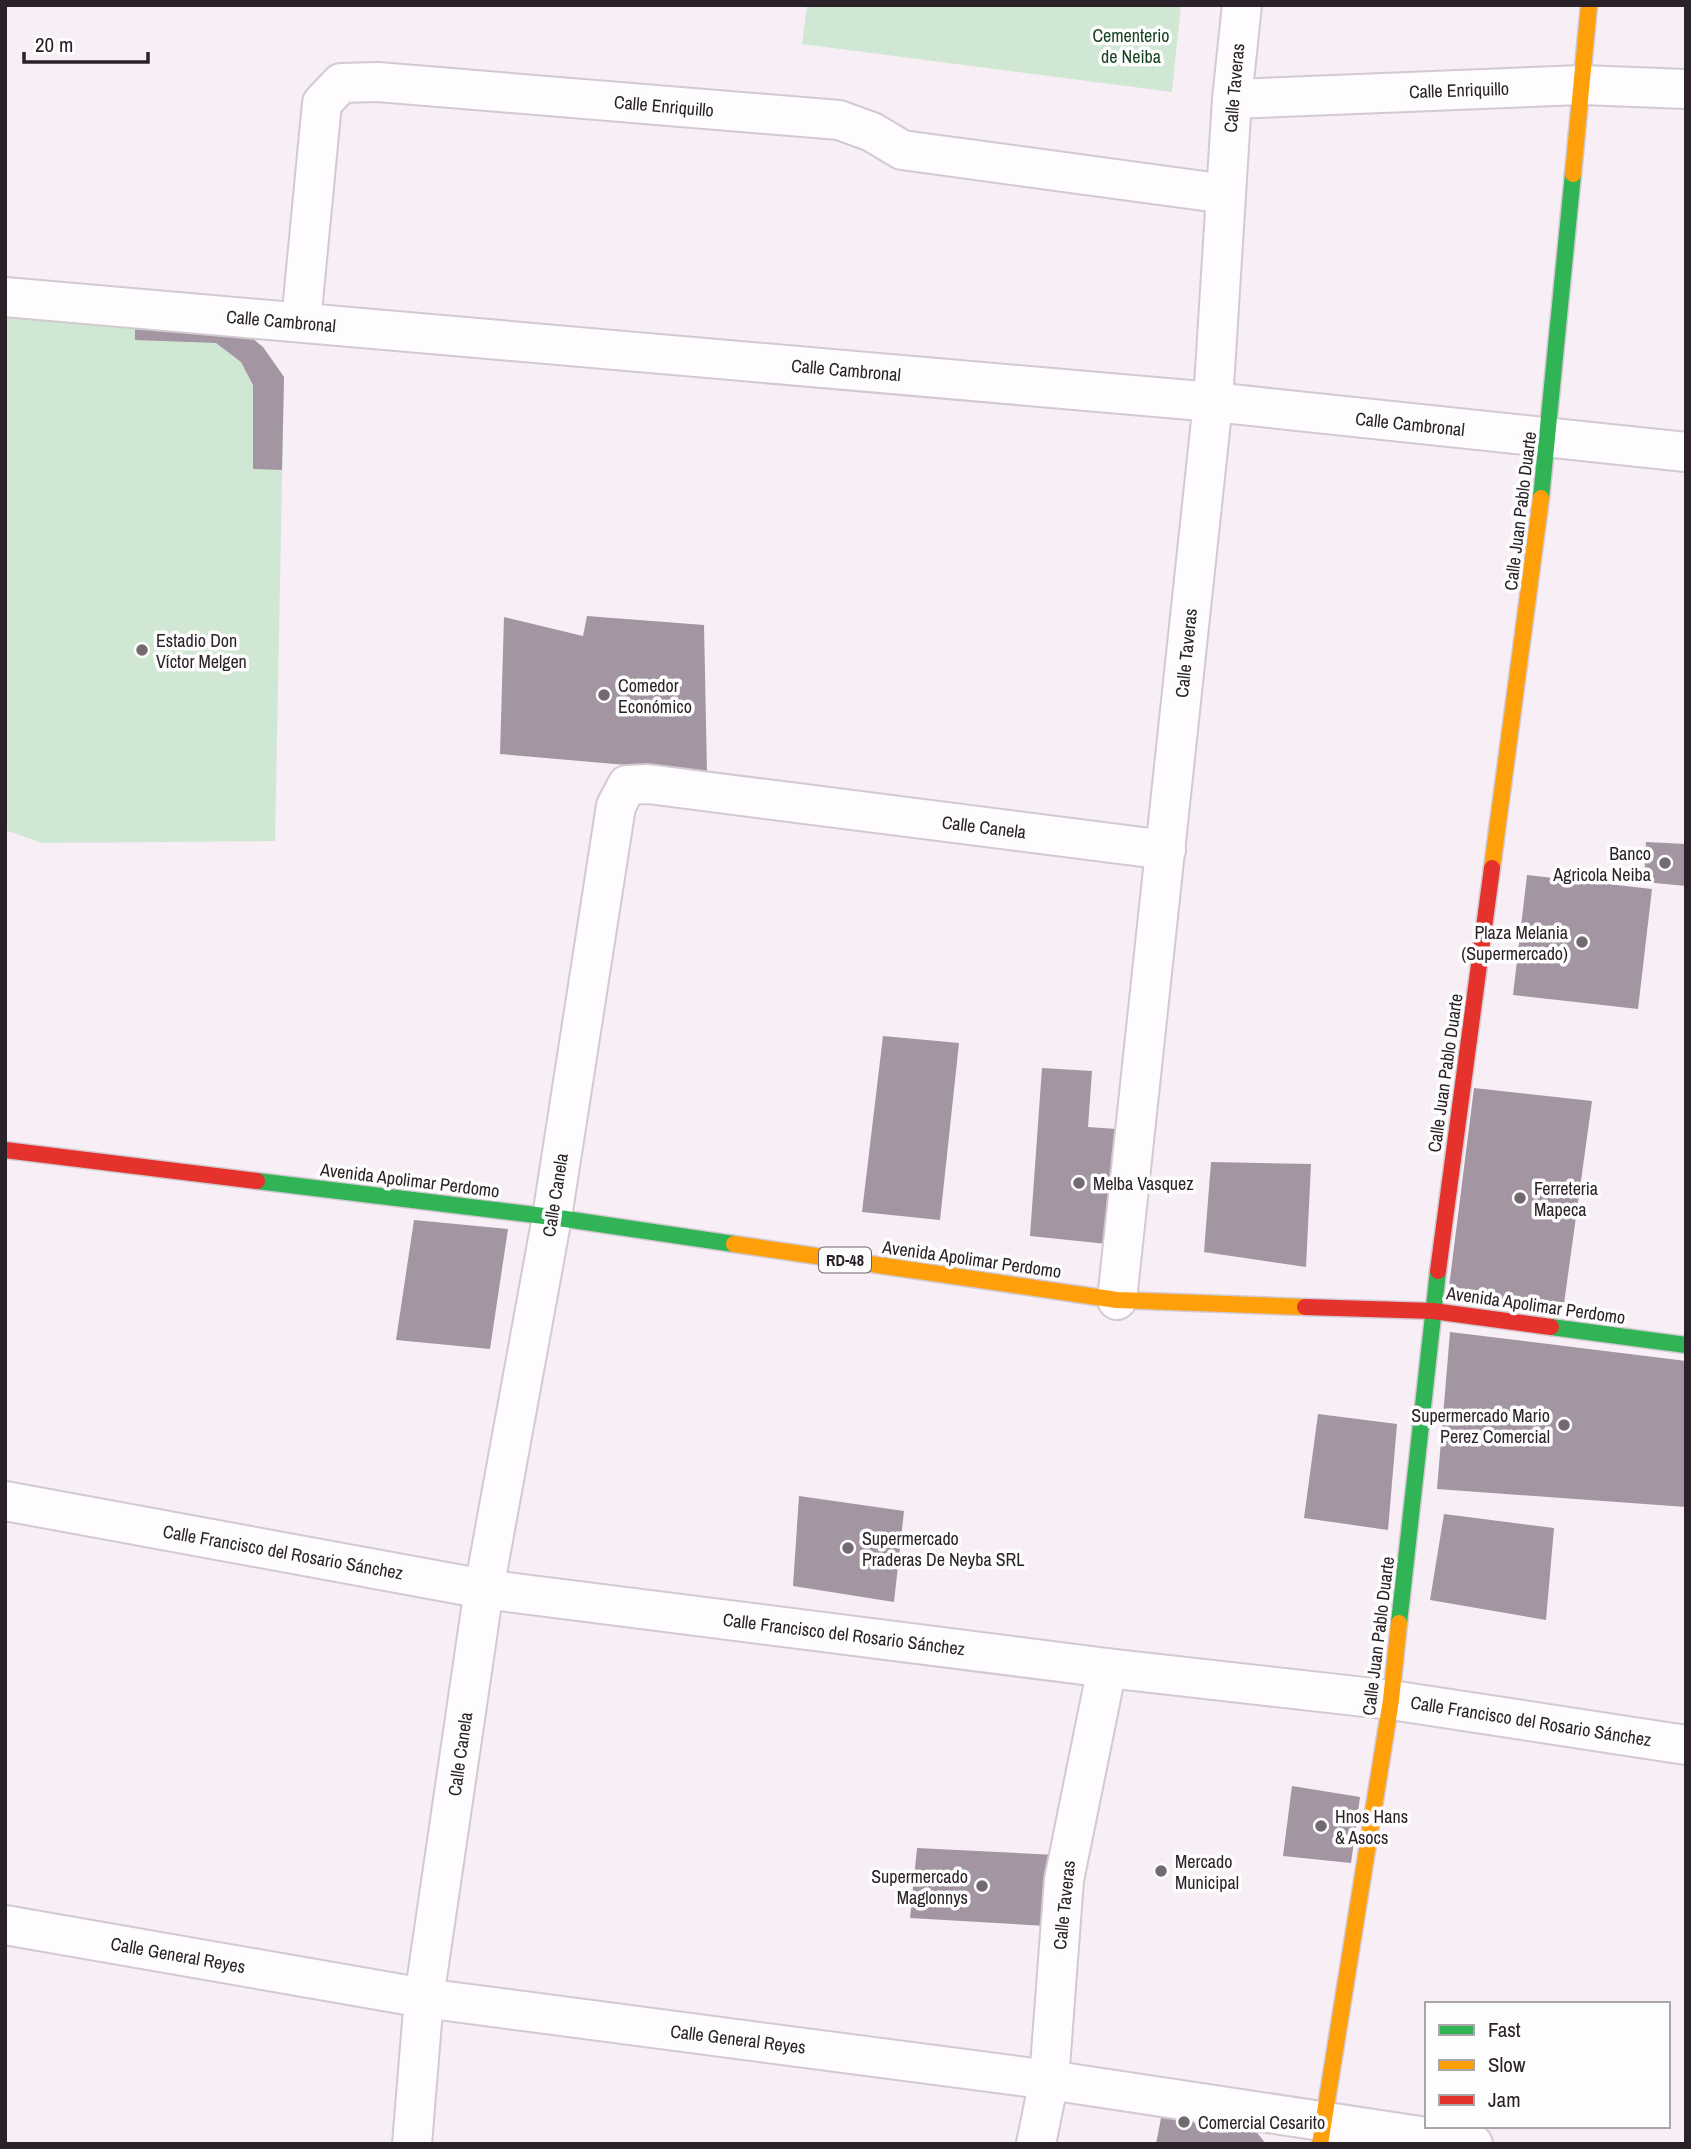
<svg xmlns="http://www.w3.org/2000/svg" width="1691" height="2149" viewBox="0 0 1691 2149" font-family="'Archivo Narrow',sans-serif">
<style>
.green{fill:#d0e8d3}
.building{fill:#a395a1}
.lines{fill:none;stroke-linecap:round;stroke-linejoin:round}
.street-casing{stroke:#d2cad0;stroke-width:42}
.fast-casing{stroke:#d2cad0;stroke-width:19}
.slow-casing{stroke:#d2cad0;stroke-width:19}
.jam-casing{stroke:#d2cad0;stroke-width:19}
.street{stroke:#fefcfe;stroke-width:38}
.fast{stroke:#30b455;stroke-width:16}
.slow{stroke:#ff9f0a;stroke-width:16}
.jam{stroke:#e5322d;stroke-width:16}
.poi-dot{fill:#736971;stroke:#fdfdfd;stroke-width:2.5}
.labels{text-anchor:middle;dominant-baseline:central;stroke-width:7;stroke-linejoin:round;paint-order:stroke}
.shield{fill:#fdfdfd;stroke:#6a6469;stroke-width:2}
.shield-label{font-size:16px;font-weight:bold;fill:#2b2229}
.park-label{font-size:18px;fill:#174321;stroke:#fdfdfd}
.street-label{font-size:18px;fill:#2b2229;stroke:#fdfdfd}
.poi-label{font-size:18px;fill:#2b2229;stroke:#fdfdfd;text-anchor:start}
</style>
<rect width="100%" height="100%" fill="#f8eef6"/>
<g class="green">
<path d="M807 5H1181L1172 92 802 44Z"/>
<path d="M5 315 232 322 263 347 284 377 275 841 42 843 5 830Z"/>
</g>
<g class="building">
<path d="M135 319 232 322 263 347 284 377 282 470 253 469V385L241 362 216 343 135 340Z"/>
<path d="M587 616 704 625 707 772 500 754 504 617 583 636Z"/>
<path d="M1646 842 1686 844V886L1644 882Z"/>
<path d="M1527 875 1652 889 1638 1009 1513 995Z"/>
<path d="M883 1036 959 1043 940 1220 862 1212Z"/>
<path d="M1042 1068 1092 1071 1088 1127 1130 1130 1117 1245 1030 1236Z"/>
<path d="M1474 1088 1592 1101 1563 1311 1448 1295Z"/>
<path d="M1211 1162 1311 1164 1306 1267 1204 1252Z"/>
<path d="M414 1220 508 1229 490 1349 396 1340Z"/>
<path d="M1450 1332 1686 1361V1507L1437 1489Z"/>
<path d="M1318 1414 1397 1424 1388 1530 1304 1518Z"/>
<path d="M799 1496 904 1511 894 1602 793 1586Z"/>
<path d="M1444 1514 1554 1528 1546 1620 1430 1600Z"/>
<path d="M1292 1786 1360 1797 1351 1863 1283 1856Z"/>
<path d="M917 1848 1056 1855 1046 1926 910 1918Z"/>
<path d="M1162 2113 1255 2130 1266 2144H1156Z"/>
</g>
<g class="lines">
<defs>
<g id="street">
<path d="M1232 99 1582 85 1686 89"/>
<path d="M5 297 1213 402 1686 452"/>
<path d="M301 322 322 103 341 83 378 82 839 120 872 132 902 150 1226 194"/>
<path d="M1117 1300 1213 402 1232 99 1242 5"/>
<path d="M5 1501 484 1589 1107 1668 1391 1700 1686 1745"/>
<path d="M5 1925 424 1998 1049 2080 1473 2144"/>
<path d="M412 2144 424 1998 484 1589 552 1217 616 806 627 785 648 784 1166 850"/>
<path d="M1036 2144 1049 2080 1064 1880 1107 1668"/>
</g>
<g id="fast">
<path d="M1541 498 1573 174"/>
<path d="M257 1181 552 1217 734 1244"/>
<path d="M1551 1327 1686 1345"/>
<path d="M1399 1623 1438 1271"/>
</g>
<g id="slow">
<path d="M1573 174 1589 5"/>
<path d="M1492 868 1541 498"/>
<path d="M734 1244 1117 1300 1305 1307"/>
<path d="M1320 2144 1391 1700 1399 1623"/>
</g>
<g id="jam">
<path d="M5 1150 257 1181"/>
<path d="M1438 1271 1492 868"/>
<path d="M1305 1307 1433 1311 1551 1327"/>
</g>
</defs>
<use href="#street" class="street-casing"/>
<use href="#fast" class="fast-casing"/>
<use href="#slow" class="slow-casing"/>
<use href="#jam" class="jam-casing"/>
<use href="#street" class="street"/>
<use href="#fast" class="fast"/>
<use href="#slow" class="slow"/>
<use href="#jam" class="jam"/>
</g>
<g class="poi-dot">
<circle cx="142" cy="650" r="7"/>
<circle cx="604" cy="695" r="7"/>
<circle cx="1665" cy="863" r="7"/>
<circle cx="1582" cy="942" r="7"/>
<circle cx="1079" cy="1183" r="7"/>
<circle cx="1520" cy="1198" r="7"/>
<circle cx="1564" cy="1425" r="7"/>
<circle cx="848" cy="1548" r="7"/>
<circle cx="1321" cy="1826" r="7"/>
<circle cx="1161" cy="1871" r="7"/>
<circle cx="982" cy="1886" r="7"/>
<circle cx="1184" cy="2122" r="7"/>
</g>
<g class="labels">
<rect class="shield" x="819" y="1247.5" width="52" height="25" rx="5"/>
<g class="shield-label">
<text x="845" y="1260">RD-48</text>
</g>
<g class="park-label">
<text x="1131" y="35">Cementerio<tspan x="1131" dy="21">de Neiba</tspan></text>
</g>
<g class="street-label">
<text transform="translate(1234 88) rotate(-85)">Calle Taveras</text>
<text transform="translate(1459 90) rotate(-2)">Calle Enriquillo</text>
<text transform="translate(664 106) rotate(5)">Calle Enriquillo</text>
<text transform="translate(281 321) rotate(5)">Calle Cambronal</text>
<text transform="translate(846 370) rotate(5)">Calle Cambronal</text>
<text transform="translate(1410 424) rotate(6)">Calle Cambronal</text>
<text transform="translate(1520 511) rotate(-83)">Calle Juan Pablo Duarte</text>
<text transform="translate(1186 653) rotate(-84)">Calle Taveras</text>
<text transform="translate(984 827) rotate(7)">Calle Canela</text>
<text transform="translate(1445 1073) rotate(-82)">Calle Juan Pablo Duarte</text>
<text transform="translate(410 1180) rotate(7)">Avenida Apolimar Perdomo</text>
<text transform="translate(555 1195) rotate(-81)">Calle Canela</text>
<text transform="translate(972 1259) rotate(8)">Avenida Apolimar Perdomo</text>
<text transform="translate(1536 1305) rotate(8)">Avenida Apolimar Perdomo</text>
<text transform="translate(283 1552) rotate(10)">Calle Francisco del Rosario Sánchez</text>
<text transform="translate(844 1634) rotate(7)">Calle Francisco del Rosario Sánchez</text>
<text transform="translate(1378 1636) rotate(-83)">Calle Juan Pablo Duarte</text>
<text transform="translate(1531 1721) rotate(9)">Calle Francisco del Rosario Sánchez</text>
<text transform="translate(460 1754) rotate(-82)">Calle Canela</text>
<text transform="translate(1064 1905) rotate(-84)">Calle Taveras</text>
<text transform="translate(178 1955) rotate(10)">Calle General Reyes</text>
<text transform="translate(738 2039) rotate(7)">Calle General Reyes</text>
</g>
<g class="poi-label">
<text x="156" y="640">Estadio Don<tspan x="156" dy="21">Víctor Melgen</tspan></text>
<text x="618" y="685">Comedor<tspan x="618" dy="21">Económico</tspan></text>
<text x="1651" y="853" text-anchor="end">Banco<tspan x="1651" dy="21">Agricola Neiba</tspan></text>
<text x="1568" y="932" text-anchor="end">Plaza Melania<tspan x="1568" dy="21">(Supermercado)</tspan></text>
<text x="1093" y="1183">Melba Vasquez</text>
<text x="1534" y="1188">Ferreteria<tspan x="1534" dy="21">Mapeca</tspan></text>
<text x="1550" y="1415" text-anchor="end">Supermercado Mario<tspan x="1550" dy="21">Perez Comercial</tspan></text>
<text x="862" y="1538">Supermercado<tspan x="862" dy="21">Praderas De Neyba SRL</tspan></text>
<text x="1335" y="1816">Hnos Hans<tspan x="1335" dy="21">&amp; Asocs</tspan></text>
<text x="1175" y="1861">Mercado<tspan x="1175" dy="21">Municipal</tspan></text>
<text x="968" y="1876" text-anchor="end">Supermercado<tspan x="968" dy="21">Maglonnys</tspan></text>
<text x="1198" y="2122">Comercial Cesarito</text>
</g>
</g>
<rect width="1691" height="2149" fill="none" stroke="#2b2229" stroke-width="14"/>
<rect x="1425" y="2002" width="245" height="126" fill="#fdfdfd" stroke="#a9a5a8" stroke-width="2"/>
<rect x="1439" y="2025" width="35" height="10" fill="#30b455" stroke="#a9a5a8" stroke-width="2"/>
<text x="1488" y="2037" font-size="21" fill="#2b2229">Fast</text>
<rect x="1439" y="2060" width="35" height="10" fill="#ff9f0a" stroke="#a9a5a8" stroke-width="2"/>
<text x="1488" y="2072" font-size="21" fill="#2b2229">Slow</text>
<rect x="1439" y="2095" width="35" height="10" fill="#e5322d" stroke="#a9a5a8" stroke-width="2"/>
<text x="1488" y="2107" font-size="21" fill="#2b2229">Jam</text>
<path d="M24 52v10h124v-10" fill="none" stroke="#2b2229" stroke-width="3.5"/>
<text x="35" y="52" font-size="21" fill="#2b2229" stroke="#fdfdfd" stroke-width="5" paint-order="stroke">20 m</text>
</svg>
